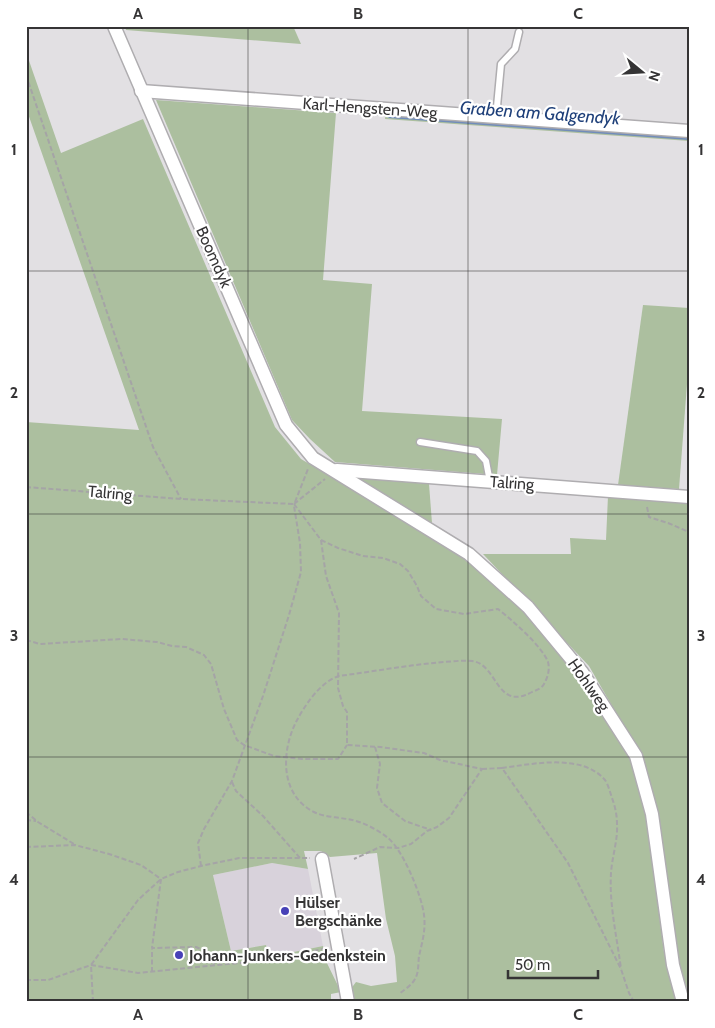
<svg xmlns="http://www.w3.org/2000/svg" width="715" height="1028" viewBox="0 0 715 1028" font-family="Cabin,sans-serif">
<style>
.built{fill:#d8d2db}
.green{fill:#acbf9f}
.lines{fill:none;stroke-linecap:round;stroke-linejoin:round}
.stream{stroke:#718cba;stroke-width:4}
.service-casing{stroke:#afadb0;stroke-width:9}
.minor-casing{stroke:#afadb0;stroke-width:15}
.path{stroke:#a5a4a6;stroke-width:2;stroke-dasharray:5 2.5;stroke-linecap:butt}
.service{stroke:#fff;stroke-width:6}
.minor{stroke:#fff;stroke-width:12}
.grid{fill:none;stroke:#353435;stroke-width:1;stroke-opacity:0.55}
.poi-dot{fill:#4741b7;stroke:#fff;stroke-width:2}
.labels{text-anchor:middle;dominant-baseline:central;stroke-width:4.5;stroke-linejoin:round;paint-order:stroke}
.street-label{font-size:16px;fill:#353435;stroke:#fff}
.poi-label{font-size:16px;font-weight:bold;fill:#353435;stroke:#fff;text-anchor:start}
.water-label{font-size:18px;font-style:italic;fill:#1f407a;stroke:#fff}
.neatline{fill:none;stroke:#353435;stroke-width:2}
.grid-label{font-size:16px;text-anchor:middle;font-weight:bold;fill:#353435}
</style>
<rect width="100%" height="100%" fill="#e2e0e3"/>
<path class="built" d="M272 863 308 869 323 946 269 957 265 945 231 951 213 875Z"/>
<g class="green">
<path d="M125 26H293L301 44 126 30Z"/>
<path d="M26 52 61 153 143 119 275 427 301 459 433 537 475 567 537 624 602 709 632 759 646 816 664 952 677 1002H354L350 990 356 982 371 986 397 982 395 956 386 919 377 853 330 857 321 851H304L308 869 272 863 213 875 231 951 266 945 269 957 323 946 325 959 341 992 331 994V1002H26V422L139 430 26 108Z"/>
<path d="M156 100 336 113 323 280 372 284 362 411 502 419 497 475 335 462 310 439 292 420Z"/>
<path d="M386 113 689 135V141L385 119Z"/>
<path d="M643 305 689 308V358L679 489 618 485Z"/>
<path d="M355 478 429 484 432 523Z"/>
<path d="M608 496 689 503V996L679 963 660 826 645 763 589 666 483 554H571L570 538 606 540Z"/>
</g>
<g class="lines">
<path class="stream" d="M389 116 689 138"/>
<defs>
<g id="service">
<path d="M496 117 501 64 515 49 519 32"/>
<path d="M420 442 477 451 486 461 490 482"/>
</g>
<g id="minor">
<path d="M114 26 286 425 313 458 469 554 528 607 582 672 636 756 652 814 673 965 683 1002"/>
<path d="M141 91 689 131"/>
<path d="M337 470 689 497"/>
<path d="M322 859 348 1002"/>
</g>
</defs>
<use href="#service" class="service-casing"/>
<use href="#minor" class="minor-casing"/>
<g class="path">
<path d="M26 75 153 447 181 499"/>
<path d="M26 487 181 499 294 504"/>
<path d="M295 502 308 469"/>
<path d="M294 504 321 540 326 576 339 613 338 688 343 706 347 712V745L380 747 424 753 440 760 482 769 449 818 437 827 427 831 411 844 398 848 380 847 354 859"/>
<path d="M294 504 325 479"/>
<path d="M647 507 649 517 668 523 689 532"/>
<path d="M321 540 338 548 363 556 383 558 400 564 408 571 417 586 421 596 436 609 464 614 498 609C512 620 542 646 548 662 550 669 548 677 544 684 542 688 537 690 532 692 496 712 498 664 472 661 459 660 446 662 434 663 402 666 370 672 339 676 320 682 305 705 296 722 281 752 280 795 314 812 324 817 336 817 347 819 361 821 377 829 388 838 403 850 422 896 424 915 426 930 422 943 419 956 418 964 419 972 415 979 412 985 404 990 399 994"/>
<path d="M26 640 40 644 122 639 157 642 172 646 186 647 204 655 211 664 224 709 237 740 244 745 274 756 302 759H338L347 745"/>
<path d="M375 747 380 764 377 788 382 803 405 821 431 830"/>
<path d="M502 768C532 764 582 753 605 780 608 784 610 792 612 798 615 806 617 815 617 824 618 840 612 857 611 873 609 905 617 937 621 969"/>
<path d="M482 769 502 768 568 863 621 969 629 993 634 1002"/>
<path d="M232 782 236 791 263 816 300 858"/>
<path d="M26 812 38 822 74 844"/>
<path d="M26 820 36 821"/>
<path d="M26 847 75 845 109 854 141 865 161 879"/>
<path d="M201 866 198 843 204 829 232 781 263 696 289 615 301 572 300 543 294 506"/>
<path d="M161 879 152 948 196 947 206 951 215 965"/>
<path d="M152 972V949"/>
<path d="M26 980H48L91 965 138 973 289 958 326 948"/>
<path d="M93 1002 91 965 138 900 161 879 178 872 201 866 239 858H310"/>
</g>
<use href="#service" class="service"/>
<use href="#minor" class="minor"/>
</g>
<path class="grid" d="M248 26V1002M468 26V1002M26 271H689M26 514H689M26 757H689"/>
<g class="poi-dot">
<circle cx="285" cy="911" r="5"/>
<circle cx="179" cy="955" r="5"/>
</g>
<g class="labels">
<g class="street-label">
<text transform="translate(370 108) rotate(4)">Karl-Hengsten-Weg</text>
<text transform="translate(214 257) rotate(66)">Boomdyk</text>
<text transform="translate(512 483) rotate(4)">Talring</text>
<text transform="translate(110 493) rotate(5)">Talring</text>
<text transform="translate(589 685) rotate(55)">Hohlweg</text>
</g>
<g class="poi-label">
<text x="295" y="902">Hülser<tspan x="295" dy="18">Bergschänke</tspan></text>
<text x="189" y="955">Johann-Junkers-Gedenkstein</text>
</g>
<g class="water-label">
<text transform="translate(540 113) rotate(4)">Graben am Galgendyk</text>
</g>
</g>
<rect width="715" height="1028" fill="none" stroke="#ffffff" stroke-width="55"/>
<g transform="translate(642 72) rotate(108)" stroke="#ffffff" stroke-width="4" paint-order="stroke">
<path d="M0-4L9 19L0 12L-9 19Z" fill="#353435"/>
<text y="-8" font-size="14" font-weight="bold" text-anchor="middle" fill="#353435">N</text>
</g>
<path d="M508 970v8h90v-8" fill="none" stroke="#353435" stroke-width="2.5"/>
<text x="515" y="970" font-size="15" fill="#353435" stroke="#ffffff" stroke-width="4" paint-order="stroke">50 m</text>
<rect x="28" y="28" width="660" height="972" class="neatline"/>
<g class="grid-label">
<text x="138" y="19">A</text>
<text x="358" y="19">B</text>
<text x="578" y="19">C</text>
<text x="14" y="155">1</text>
<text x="701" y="155">1</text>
<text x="14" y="398">2</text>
<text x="701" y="398">2</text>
<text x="14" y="641">3</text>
<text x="701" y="641">3</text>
<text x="14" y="885">4</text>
<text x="701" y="885">4</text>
<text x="138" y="1020">A</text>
<text x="358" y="1020">B</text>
<text x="578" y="1020">C</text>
</g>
</svg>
